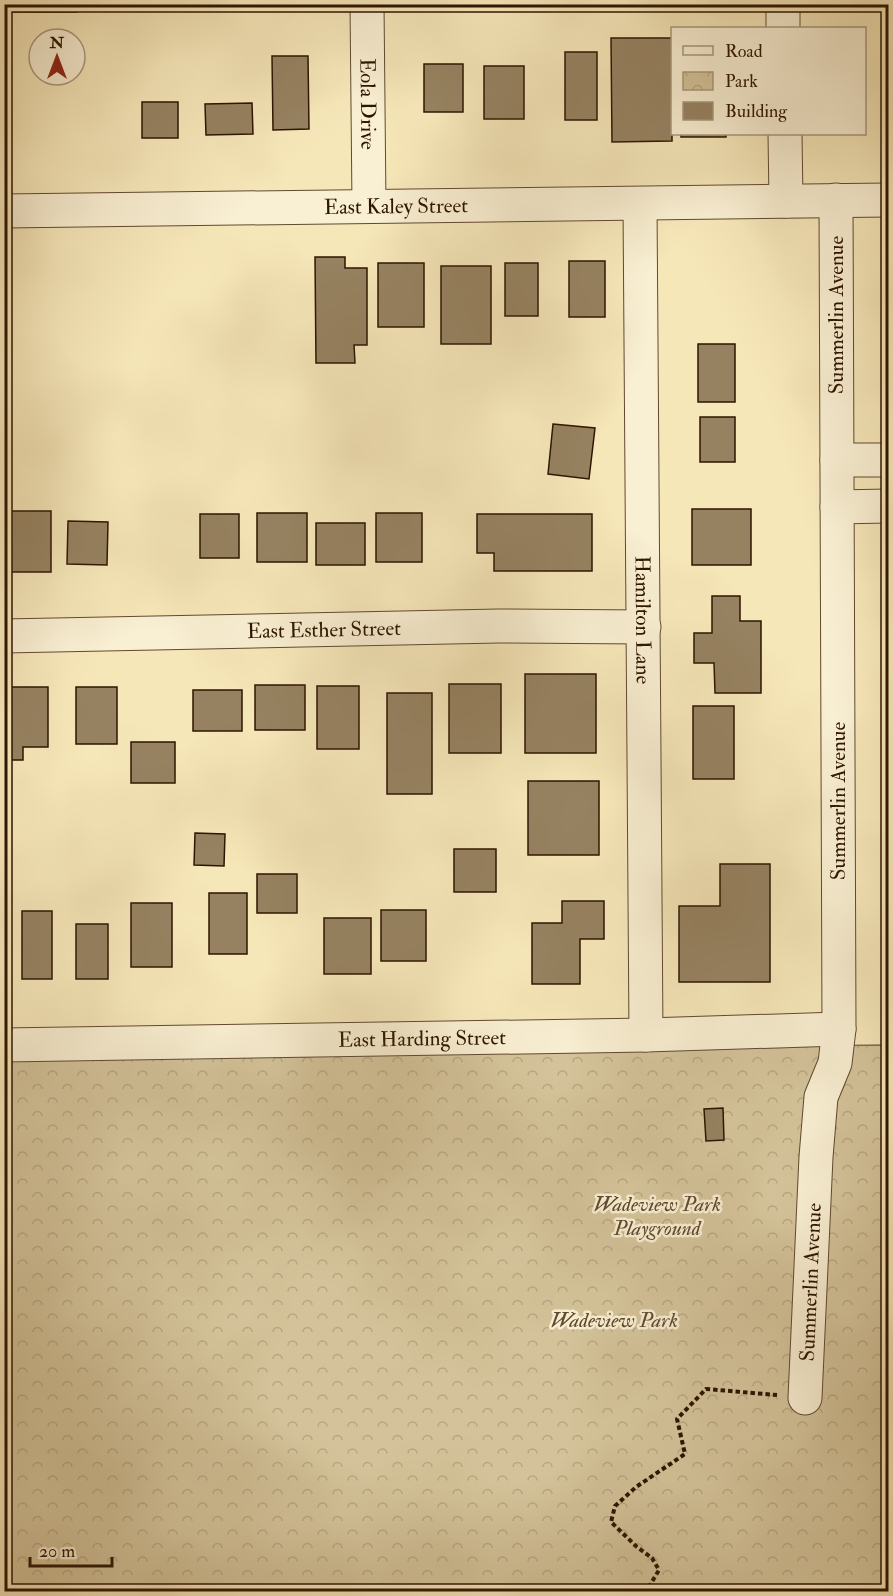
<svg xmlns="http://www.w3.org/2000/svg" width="893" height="1596" viewBox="0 0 893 1596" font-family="'IM FELL Double Pica',serif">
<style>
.park{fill:url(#park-crowns);stroke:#816c4e;stroke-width:1.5}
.building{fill:#968261;stroke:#2e1501;stroke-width:1.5}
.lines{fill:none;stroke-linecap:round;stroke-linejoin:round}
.minor-casing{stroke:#604a2f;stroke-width:35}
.path{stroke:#2e1501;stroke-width:4;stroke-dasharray:4.5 3;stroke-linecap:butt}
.minor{stroke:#f9efd2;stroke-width:33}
.labels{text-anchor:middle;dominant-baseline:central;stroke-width:5;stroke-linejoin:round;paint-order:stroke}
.street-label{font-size:21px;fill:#2e1501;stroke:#f9efd2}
.park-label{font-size:21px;font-style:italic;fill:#60492f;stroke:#f9efd2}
</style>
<defs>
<pattern id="park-crowns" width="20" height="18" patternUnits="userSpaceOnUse" patternTransform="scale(1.5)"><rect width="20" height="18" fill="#d4c39a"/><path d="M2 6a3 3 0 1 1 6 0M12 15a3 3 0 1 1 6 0" fill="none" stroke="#b6a783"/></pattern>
</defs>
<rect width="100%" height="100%" fill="#f6e7b9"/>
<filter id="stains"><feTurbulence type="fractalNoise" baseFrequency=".00333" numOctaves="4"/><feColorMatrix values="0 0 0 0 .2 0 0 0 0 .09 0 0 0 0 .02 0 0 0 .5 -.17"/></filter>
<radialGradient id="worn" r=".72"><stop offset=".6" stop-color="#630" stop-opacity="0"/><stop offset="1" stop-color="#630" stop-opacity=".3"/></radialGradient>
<path class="park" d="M886 1045 888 1591H5L4 1055Z"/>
<g class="building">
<rect x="4" y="4" width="73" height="8"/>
<rect x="117" y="4" width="26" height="2"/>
<path d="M204 4H306L204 7Z"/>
<rect x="457" y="4" width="52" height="3"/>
<path d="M611 38H672V141L612 142Z"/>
<rect x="565" y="52" width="32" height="68"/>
<path d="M272 56H308L309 129 273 130Z"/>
<rect x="424" y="64" width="39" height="48"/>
<rect x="484" y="66" width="40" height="53"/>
<rect x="142" y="102" width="36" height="36"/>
<path d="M252 103 253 134 206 135 205 104Z"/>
<rect x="681" y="134" width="45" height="3"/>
<path d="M315 257H345V268H367V345H354L355 363H316Z"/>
<rect x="569" y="261" width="36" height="56"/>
<rect x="378" y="263" width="46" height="64"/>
<rect x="505" y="263" width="33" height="53"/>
<rect x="441" y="266" width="50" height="78"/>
<rect x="698" y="344" width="37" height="58"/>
<rect x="700" y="417" width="35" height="45"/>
<path d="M553 424 595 428 589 479 548 474Z"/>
<rect x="692" y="509" width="59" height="56"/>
<rect x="4" y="511" width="47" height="61"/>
<rect x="257" y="513" width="50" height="49"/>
<rect x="376" y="513" width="46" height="49"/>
<rect x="200" y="514" width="39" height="44"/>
<path d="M477 514H592V571H494V553H477Z"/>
<path d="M68 521 108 522 107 565 67 564Z"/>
<rect x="316" y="523" width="49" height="42"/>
<path d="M712 596H740V621H761V693H715L714 663H694V633H712Z"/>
<rect x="525" y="674" width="71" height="79"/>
<rect x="449" y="684" width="52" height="69"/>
<rect x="255" y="685" width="50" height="45"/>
<rect x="317" y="686" width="42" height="63"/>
<path d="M5 687H48V747H23V760H5Z"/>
<rect x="76" y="687" width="41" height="57"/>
<rect x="193" y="690" width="49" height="41"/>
<rect x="387" y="693" width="45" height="101"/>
<rect x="693" y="706" width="41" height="73"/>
<rect x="131" y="742" width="44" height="41"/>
<rect x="528" y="781" width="71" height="74"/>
<path d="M195 833 225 834 224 866 194 865Z"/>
<rect x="454" y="849" width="42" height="43"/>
<path d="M720 864H770V982H679V906H720Z"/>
<rect x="257" y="874" width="40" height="39"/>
<rect x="209" y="893" width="38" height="61"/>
<path d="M562 901H604V939H580V984H532V923H562Z"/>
<rect x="131" y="903" width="41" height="64"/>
<rect x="381" y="910" width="45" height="51"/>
<rect x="22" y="911" width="30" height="68"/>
<rect x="324" y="918" width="47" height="56"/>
<rect x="76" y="924" width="32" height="55"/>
<path d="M723 1108 724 1140 706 1141 704 1109Z"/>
</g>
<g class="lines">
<defs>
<g id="minor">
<path id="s1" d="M367 4 369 206"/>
<path d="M783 4V28"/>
<path d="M785 134 786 201"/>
<path id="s2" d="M640 204 646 1035"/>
<path id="s3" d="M4 211 888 200"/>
<path d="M837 460H888"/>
<path d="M837 507 888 506"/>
<path id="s4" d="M4 636 499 626 644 627"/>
<path id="s5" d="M4 1045 646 1035 839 1029"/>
<path id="s6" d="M805 1398 816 1157 821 1097 835 1063 839 1029 836 200"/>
</g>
</defs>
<use href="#minor" class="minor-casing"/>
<path class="path" d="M643 1592 647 1590 659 1570 652 1558 637 1547 611 1522 615 1506 636 1487 685 1454 677 1419 706 1389 777 1395"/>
<use href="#minor" class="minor"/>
</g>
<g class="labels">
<g class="street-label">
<text stroke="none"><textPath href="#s1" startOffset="100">Eola Drive</textPath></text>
<text stroke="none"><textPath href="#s3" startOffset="392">East Kaley Street</textPath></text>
<text transform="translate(836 315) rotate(-90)">Summerlin Avenue</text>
<text stroke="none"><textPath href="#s2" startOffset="416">Hamilton Lane</textPath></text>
<text stroke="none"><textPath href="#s4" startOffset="320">East Esther Street</textPath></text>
<text transform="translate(838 801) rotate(-90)">Summerlin Avenue</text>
<text stroke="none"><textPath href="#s5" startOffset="418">East Harding Street</textPath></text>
<text stroke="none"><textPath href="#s6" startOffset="116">Summerlin Avenue</textPath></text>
</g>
<g class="park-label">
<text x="657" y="1204">Wadeview Park<tspan x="657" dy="24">Playground</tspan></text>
<text x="614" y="1320">Wadeview Park</text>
</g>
</g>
<rect width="893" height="1596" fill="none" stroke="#f6e7b9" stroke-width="24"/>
<rect x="6" y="6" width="881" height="1584" fill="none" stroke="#2e1501" stroke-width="3"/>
<rect x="12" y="12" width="869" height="1572" fill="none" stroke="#2e1501" stroke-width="1.5"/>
<rect x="671" y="27" width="195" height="108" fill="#f9efd2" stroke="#a8987e" stroke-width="1.5"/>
<rect x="683" y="46" width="30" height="9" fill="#f9efd2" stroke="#a8987e" stroke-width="1.5"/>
<text x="725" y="57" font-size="18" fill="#2e1501">Road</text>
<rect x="683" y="72" width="30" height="18" fill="url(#park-crowns)" stroke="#a8987e" stroke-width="1.5"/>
<text x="725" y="87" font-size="18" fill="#2e1501">Park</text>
<rect x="683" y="102" width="30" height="18" fill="#968261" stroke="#a8987e" stroke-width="1.5"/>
<text x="725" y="117" font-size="18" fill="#2e1501">Building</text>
<g transform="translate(57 57)"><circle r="28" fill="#f9efd2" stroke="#a8987e" stroke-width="1.5"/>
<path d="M0-4.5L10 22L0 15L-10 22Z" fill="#8f2418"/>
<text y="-9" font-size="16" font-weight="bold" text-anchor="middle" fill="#2e1501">N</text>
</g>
<path d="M30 1557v9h82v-9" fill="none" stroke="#2e1501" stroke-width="3"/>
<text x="39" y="1557" font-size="18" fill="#2e1501" stroke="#f9efd2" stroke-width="4.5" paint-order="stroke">20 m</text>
<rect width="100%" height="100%" filter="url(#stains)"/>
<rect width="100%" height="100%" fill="url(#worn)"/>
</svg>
